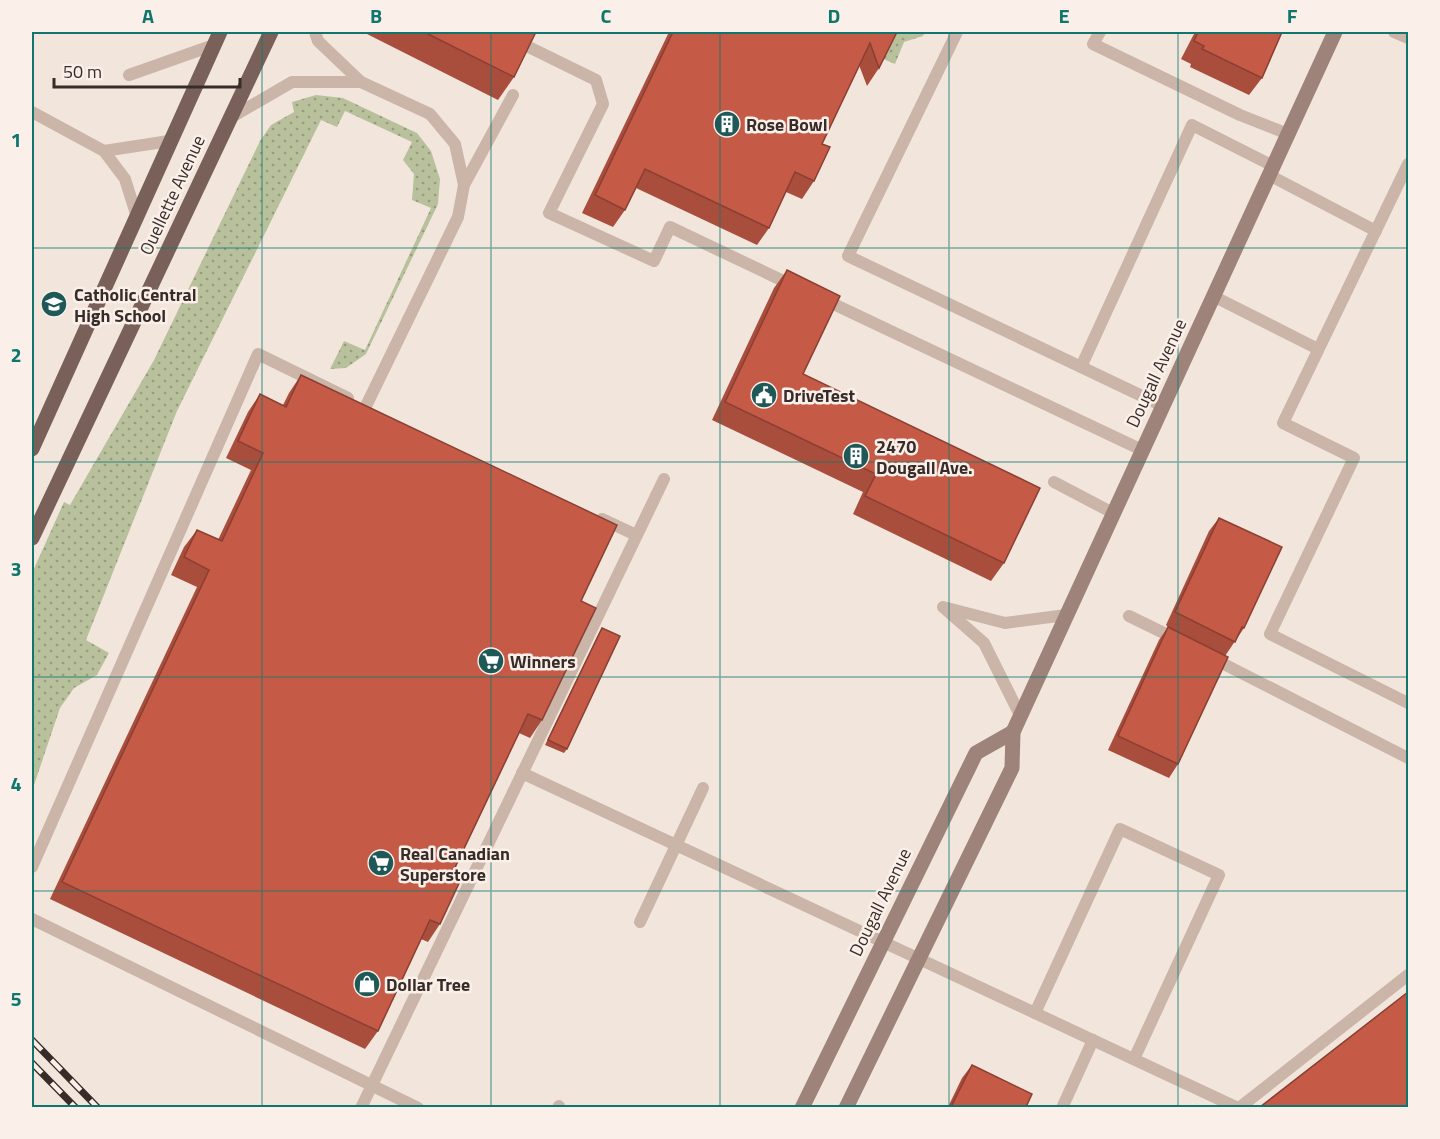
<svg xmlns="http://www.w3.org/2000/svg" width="1440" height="1139" viewBox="0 0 1440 1139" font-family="'Titillium Web',sans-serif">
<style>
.grass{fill:url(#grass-dots)}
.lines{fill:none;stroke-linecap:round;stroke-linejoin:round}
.lane{stroke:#cab5a8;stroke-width:12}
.secondary{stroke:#9e837a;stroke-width:15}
.primary{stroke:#79615a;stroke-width:15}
.rail-casing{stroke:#372c28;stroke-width:7}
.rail{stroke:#faf0e9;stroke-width:4.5;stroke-dasharray:14;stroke-linecap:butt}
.wall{fill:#a94d3d}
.building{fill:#c55a47;stroke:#8a3f32;stroke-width:1.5}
.grid{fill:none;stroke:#0f766e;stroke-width:1.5;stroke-opacity:0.55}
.labels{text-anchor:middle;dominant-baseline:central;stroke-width:5;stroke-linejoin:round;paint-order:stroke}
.poi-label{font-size:18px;font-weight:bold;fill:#372c28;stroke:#faf0e9;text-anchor:start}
.street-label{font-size:18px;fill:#372c28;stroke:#faf0e9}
.neatline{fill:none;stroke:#0f766e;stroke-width:2}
.grid-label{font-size:20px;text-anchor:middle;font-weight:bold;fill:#0f766e}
</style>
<defs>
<pattern id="grass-dots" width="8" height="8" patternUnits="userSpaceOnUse" patternTransform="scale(1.5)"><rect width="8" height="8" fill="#b8c19c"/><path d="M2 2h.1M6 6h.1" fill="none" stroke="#969d7f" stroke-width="1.8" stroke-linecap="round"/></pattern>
</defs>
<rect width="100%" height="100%" fill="#f2e6dc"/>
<g class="grass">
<path d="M893 32H925L923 36 904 42 895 64 881 58Z"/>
<path d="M316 95 343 98 417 133 431 151 440 179 438 204 366 354 346 368 330 369 344 341 365 350 431 208 412 200 414 174 403 160 412 142 345 111 337 127 321 120 177 411 86 640 109 653 97 675 74 688 60 708 32 791V573L64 502 70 505 154 360 260 141 271 125 294 112 292 102Z"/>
</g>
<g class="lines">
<g class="lane">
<path d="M315 32 318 41 361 82 430 114 455 144 464 185 458 217 366 406"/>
<path d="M498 32 596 80 603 104 549 213 654 261 670 227 794 286"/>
<path d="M957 32 848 256 1163 406"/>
<path d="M1100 32 1093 44 1240 115 1288 134"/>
<path d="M1394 32 1408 38"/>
<path d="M129 75 214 45"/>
<path d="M32 112 104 151 125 179 136 214"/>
<path d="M230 118 292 82H361"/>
<path d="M104 151 169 141"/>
<path d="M1408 164 1283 423 1354 458 1270 634 1408 703"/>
<path d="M1269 175 1376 231"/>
<path d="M464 185 513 95"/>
<path d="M1213 296 1318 349"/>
<path d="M823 299 1142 450"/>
<path d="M1081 367 1192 125 1273 166"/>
<path d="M1054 482 1113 513"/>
<path d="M602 519 636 535"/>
<path d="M943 607 984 643 1020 715"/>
<path d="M947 608 1005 623 1066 615"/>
<path d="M1129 616 1178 640"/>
<path d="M1212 658 1408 758"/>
<path d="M522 773 1238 1108"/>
<path d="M32 867 258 354 348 398"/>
<path d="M32 919 418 1108"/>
<path d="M640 922 703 788"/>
<path d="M1035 1013 1120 829 1219 875 1134 1059"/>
<path d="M361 1108 664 479"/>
<path d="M558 1108 559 1106"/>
<path d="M1062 1108 1093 1040"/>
<path d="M1239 1108 1408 975"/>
</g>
<g class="secondary">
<path d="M802 1108 976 753 1013 732"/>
<path d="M846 1108 1012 768 1013 732 1335 32"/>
</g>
<g class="primary">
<path d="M32 449 220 32"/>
<path d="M32 538 271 32"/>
</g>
<defs>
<g id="rail">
<path d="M32 1040 98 1108"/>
<path d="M32 1063 76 1108"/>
</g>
</defs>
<use href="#rail" class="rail-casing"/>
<use href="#rail" class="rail"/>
</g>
<g class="wall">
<path d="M363 32H533L514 77 498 100Z"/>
<path d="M669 32H897L879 68 867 86 859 65 822 144 814 181 802 199 786 192 769 228 757 245 636 188 625 210 613 227 582 213Z"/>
<path d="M1195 32H1282L1262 78 1249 95 1190 67 1191 64 1181 59Z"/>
<path d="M787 270 803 374 1004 563 991 581 853 514 863 492 712 420 774 288Z"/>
<path d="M301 375 581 601 542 720 530 738 519 733 452 874 440 924 428 942 421 939 378 1031 365 1049 50 899 197 587 171 575 184 547 197 530 218 540 251 470 226 458 248 412 260 394 283 405 289 393Z"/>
<path d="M1219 518 1244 628 1225 656 1178 764 1169 778 1108 750 1159 640 1168 627 1166 625 1209 531Z"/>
<path d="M602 628 567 749 564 753 545 745 599 633Z"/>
<path d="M972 1065 1026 1107H948L962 1078Z"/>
</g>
<g class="building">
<path d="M424 32H533L532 33 535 34 514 77Z"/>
<path d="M673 32H897L879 68 870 43 822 144 830 147 814 181 795 172 769 228 645 169 625 210 595 195Z"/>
<path d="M1198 32H1282L1262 78 1202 49 1204 46 1194 41Z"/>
<path d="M787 270 840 296 803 374 1040 488 1004 563 865 496 876 474 725 402Z"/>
<path d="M301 375 617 525 581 601 596 608 542 720 528 714 452 874 461 879 440 924 430 920 378 1031 62 882 209 570 184 557 197 530 222 541 263 453 238 441 260 394 286 407Z"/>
<path d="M1219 518 1282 547 1244 628 1242 627 1235 642 1175 612Z"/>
<path d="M1168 627 1228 657 1178 764 1118 736Z"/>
<path d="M602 628 620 636 567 749 548 740Z"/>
<path d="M1408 992V1107H1260Z"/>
<path d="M972 1065 1032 1094 1026 1107H951Z"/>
</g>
<path class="grid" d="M262 32V1108M491 32V1108M720 32V1108M949 32V1108M1178 32V1108M32 248H1408M32 462H1408M32 677H1408M32 891H1408"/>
<defs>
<symbol id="building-disc" viewBox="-11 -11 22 22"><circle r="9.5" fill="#1e5857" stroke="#faf0e9"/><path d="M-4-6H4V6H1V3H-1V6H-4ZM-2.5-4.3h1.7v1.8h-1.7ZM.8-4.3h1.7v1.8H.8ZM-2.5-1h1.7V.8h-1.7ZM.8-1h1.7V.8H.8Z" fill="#fff"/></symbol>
<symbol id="school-disc" viewBox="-11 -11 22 22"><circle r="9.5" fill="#1e5857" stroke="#faf0e9"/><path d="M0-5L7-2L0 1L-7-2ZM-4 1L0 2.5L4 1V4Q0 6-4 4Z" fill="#fff"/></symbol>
<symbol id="civic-disc" viewBox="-11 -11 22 22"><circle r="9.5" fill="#1e5857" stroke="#faf0e9"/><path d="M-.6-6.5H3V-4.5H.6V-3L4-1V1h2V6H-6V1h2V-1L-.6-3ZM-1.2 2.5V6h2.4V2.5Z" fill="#fff"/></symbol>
<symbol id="supermarket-disc" viewBox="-11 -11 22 22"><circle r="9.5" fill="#1e5857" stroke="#faf0e9"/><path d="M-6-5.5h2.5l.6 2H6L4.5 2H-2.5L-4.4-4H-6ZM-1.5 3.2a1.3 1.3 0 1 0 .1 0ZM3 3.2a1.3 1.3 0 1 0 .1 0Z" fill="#fff"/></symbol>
<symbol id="shop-disc" viewBox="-11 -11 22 22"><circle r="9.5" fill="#1e5857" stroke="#faf0e9"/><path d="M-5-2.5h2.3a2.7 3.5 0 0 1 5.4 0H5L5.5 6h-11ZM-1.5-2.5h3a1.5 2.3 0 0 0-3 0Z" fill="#fff"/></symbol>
</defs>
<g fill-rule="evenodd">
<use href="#building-disc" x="712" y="109" width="30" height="30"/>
<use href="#school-disc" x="39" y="289" width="30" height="30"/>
<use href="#civic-disc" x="749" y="380" width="30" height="30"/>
<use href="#building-disc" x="841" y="441" width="30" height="30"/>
<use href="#supermarket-disc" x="476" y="646" width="30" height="30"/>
<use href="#supermarket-disc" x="366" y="848" width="30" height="30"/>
<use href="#shop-disc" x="352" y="969" width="30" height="30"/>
</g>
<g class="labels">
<g class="poi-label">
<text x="746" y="124">Rose Bowl</text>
<text x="74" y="294">Catholic Central<tspan x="74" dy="21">High School</tspan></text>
<text x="783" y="395">DriveTest</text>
<text x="876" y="446">2470<tspan x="876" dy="21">Dougall Ave.</tspan></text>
<text x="510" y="661">Winners</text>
<text x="400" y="853">Real Canadian<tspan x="400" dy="21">Superstore</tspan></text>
<text x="386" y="984">Dollar Tree</text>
</g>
<g class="street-label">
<text transform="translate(172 195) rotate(-65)">Ouellette Avenue</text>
<text transform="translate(1156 373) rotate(-65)">Dougall Avenue</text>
<text transform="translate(880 902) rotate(-64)">Dougall Avenue</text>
</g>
</g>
<rect width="1440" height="1139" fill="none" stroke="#faf0e9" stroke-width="66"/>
<path d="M54 78v9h186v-9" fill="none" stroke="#372c28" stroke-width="3"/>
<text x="63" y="78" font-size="18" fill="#372c28" stroke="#faf0e9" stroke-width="4.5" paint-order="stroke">50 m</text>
<rect x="33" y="33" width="1374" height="1073" class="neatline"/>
<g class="grid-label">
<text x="148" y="23">A</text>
<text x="376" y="23">B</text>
<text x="606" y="23">C</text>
<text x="834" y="23">D</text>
<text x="1064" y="23">E</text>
<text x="1292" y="23">F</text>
<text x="16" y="147">1</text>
<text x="16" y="362">2</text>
<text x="16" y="576">3</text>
<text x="16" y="791">4</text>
<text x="16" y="1006">5</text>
</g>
</svg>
